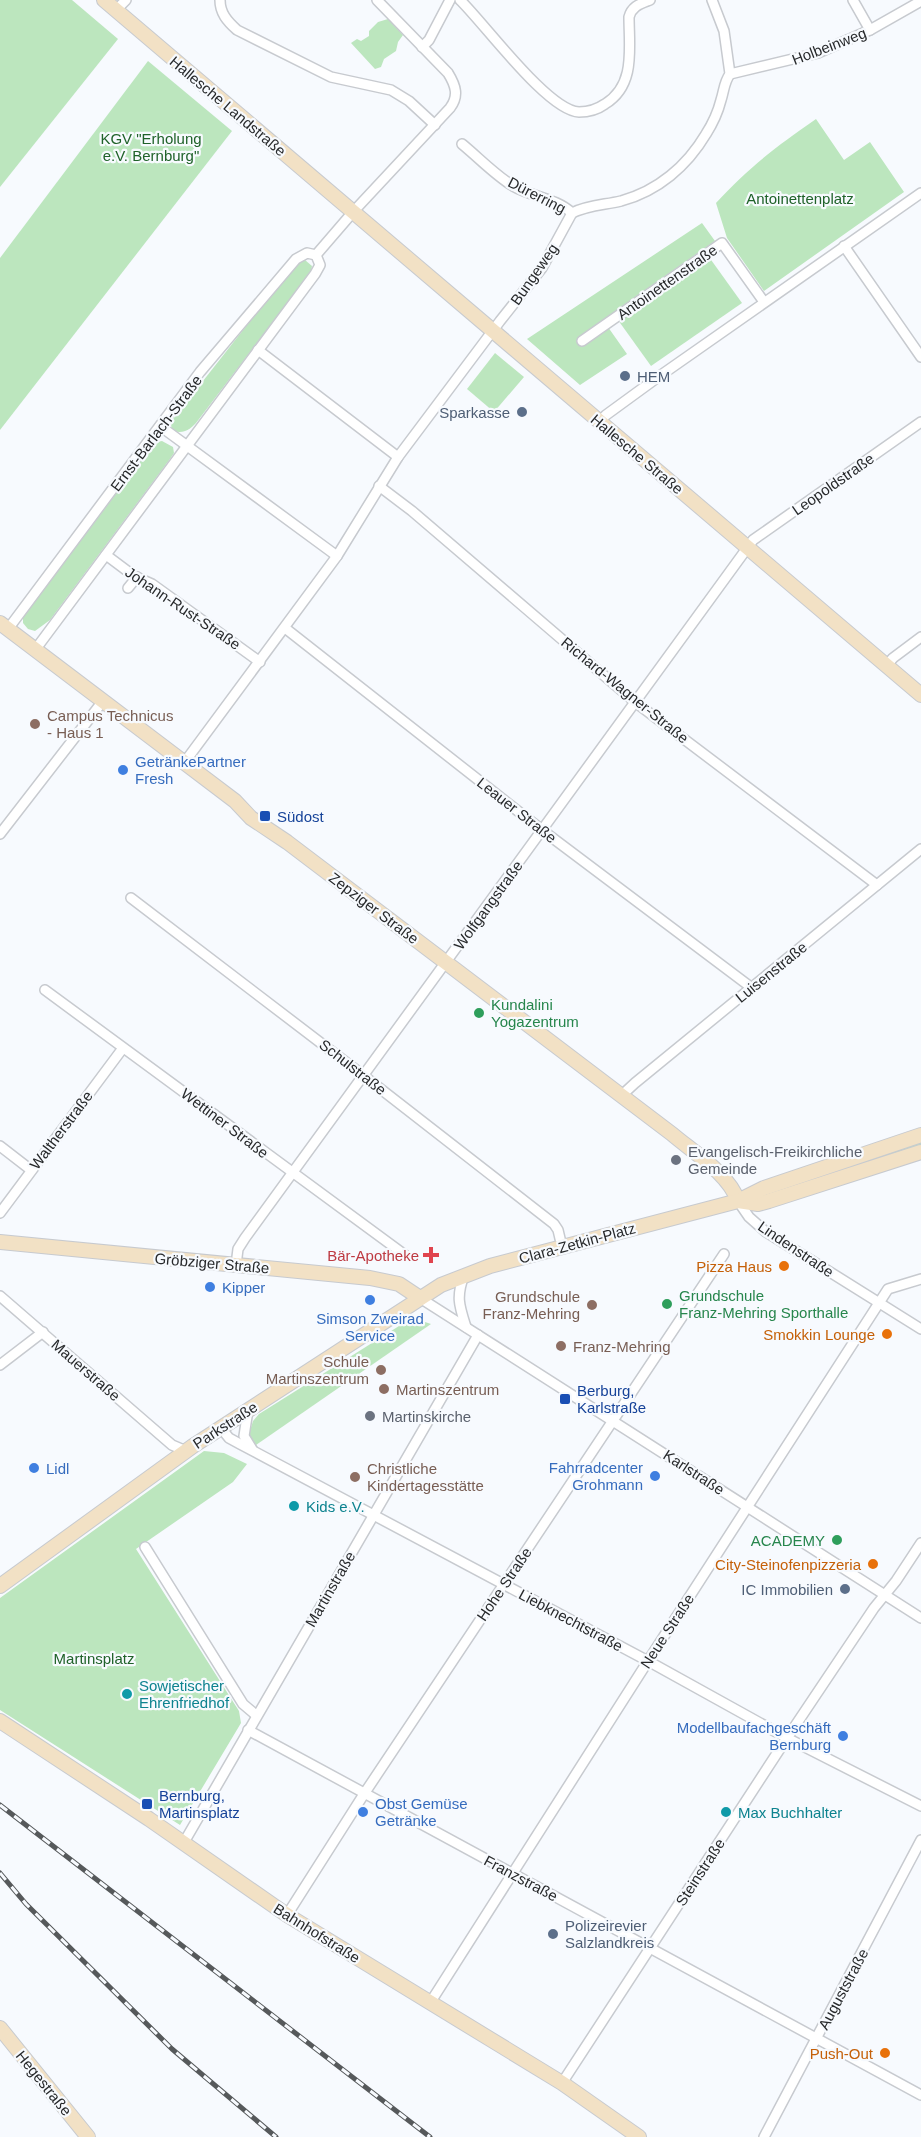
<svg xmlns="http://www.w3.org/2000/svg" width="921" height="2137" viewBox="0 0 921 2137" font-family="Arial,sans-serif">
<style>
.green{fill:#bce6be}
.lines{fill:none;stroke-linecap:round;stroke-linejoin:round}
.street-casing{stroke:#c7cacf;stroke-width:12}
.secondary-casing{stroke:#c7cacf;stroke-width:16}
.street{stroke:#fff;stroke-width:9}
.secondary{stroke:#f2e1c5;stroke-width:14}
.rail-casing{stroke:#56595b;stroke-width:5}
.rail{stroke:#f7fafe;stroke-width:3;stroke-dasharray:9;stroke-linecap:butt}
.service-dot{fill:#5c6f8a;stroke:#f7fafe;stroke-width:2}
.education-dot{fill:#8d6e63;stroke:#f7fafe;stroke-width:2}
.shop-dot{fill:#3f7fe0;stroke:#f7fafe;stroke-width:2}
.transit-dot{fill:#1a4fb4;stroke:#f7fafe;stroke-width:2}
.leisure-dot{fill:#2e9e5b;stroke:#f7fafe;stroke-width:2}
.worship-dot{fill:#6b7280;stroke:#f7fafe;stroke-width:2}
.health-dot{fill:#e0444e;stroke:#f7fafe;stroke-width:2}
.food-dot{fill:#e8710a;stroke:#f7fafe;stroke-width:2}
.culture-dot{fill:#0f9aa8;stroke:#f7fafe;stroke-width:2}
.labels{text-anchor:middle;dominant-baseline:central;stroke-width:4.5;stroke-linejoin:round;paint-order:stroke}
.street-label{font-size:15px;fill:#27292b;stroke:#f7fafe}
.park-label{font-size:15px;fill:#1f6229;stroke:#f7fafe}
.service-label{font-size:15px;fill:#4e5e75;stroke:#f7fafe;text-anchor:start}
.education-label{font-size:15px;fill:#785e54;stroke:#f7fafe;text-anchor:start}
.shop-label{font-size:15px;fill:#366cbe;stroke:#f7fafe;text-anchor:start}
.transit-label{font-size:15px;fill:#164399;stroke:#f7fafe;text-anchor:start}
.leisure-label{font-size:15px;fill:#27864d;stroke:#f7fafe;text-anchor:start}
.worship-label{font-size:15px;fill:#5b616d;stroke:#f7fafe;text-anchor:start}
.health-label{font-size:15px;fill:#be3a42;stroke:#f7fafe;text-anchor:end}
.food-label{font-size:15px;fill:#c56008;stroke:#f7fafe;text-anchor:end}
.culture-label{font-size:15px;fill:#0d838f;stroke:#f7fafe;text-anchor:start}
</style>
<rect width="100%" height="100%" fill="#f7fafe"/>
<g class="green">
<path d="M0 0H72L118 39 0 187Z"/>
<path d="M388 19 403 35 398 42 396 51 384 59 381 67 375 69 351 43 357 39 361 41 369 36V31L378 22Z"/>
<path d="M148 61 232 131 0 430V258Z"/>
<path d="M816 119 844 160 870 142 904 192 764 291 727 238 716 203C749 167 777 146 816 119Z"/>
<path d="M702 223 715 241 603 320 627 354 580 385 527 339Z"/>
<path d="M709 257 742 303 651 366 618 320Z"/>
<path d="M305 260 312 266 311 272 196 423C189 430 184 434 173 431L170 423 291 269 297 263Z"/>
<path d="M495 353 524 377 494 412 467 389Z"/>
<path d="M162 441 173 447 174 453 170 459 50 620 35 631 28 629 23 623V617L152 446 157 442Z"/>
<path d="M921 1139V1149L765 1199 762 1193Z"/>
<path d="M416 1319 431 1324 256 1445 249 1434 253 1421 259 1414 407 1321Z"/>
<path d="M204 1451 224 1453 247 1464 233 1482 136 1549 239 1711 241 1723 180 1825 0 1710V1598Z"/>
</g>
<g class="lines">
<defs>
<g id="street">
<path d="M220 0C220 13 227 21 237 30L331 77 391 90 409 101 435 125"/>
<path d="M460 0C484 23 548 111 579 112 588 112 598 109 605 104 636 85 629 48 629 17 632 6 640 4 650 0"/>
<path d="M853 0 870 30"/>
<path d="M116 10 126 0"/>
<path d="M422 47 429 40 450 0"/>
<path d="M730 74 818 53 870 30 921 1"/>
<path d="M462 144C479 158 495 175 513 186 532 197 556 198 572 213"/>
<path d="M572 213C588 205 604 205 621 201 658 191 687 166 706 134 713 123 718 112 721 100 724 91 724 82 730 74L724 31 712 0"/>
<path d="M844 246 921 357"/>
<path d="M316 255 353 212 450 108C459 96 456 86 448 73L377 0"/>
<path d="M582 341 722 243 764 302"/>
<path d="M258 350 398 457"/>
<path d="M599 422 606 415 654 380 921 193"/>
<path d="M160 426 337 556"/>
<path d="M379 486 412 511 635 702 877 885"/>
<path d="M106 555 134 576 152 584 260 662"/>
<path d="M128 588 137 577"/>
<path d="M285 628 542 830 752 988"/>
<path d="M8 629 200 372 296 259 307 253 316 255"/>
<path d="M35 650 315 274 320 265 316 255"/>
<path d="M886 666 893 658 921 637"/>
<path d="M184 763 337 556 398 457 500 321 542 268 572 213"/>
<path d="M0 834 103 701"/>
<path d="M131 898 364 1076 554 1224 558 1230 562 1247"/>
<path d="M45 990 405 1255"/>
<path d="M622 1095 635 1083 921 849"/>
<path d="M0 1146 31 1170"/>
<path d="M738 1201 749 1217 766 1232 921 1329"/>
<path d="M0 1213 123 1048"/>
<path d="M236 1265 238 1249 245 1238 753 540 921 422"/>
<path d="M464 1275C456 1297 459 1305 466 1327"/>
<path d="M0 1296 172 1445 186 1451"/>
<path d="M420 1298 921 1618"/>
<path d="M0 1365 43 1332"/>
<path d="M248 1410 244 1436 252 1449"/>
<path d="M221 1428 229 1438 240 1444 648 1661 787 1738 921 1806"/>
<path d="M145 1547 243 1704 256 1715"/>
<path d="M248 1730 921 2095"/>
<path d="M183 1844 478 1335"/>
<path d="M287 1915 364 1794 724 1254"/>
<path d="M430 2003 648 1661 888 1289 921 1279"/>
<path d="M562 2083 787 1738 874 1608 896 1581 921 1543"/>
<path d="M764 2137 921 1840"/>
</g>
<g id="secondary">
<path d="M104 0 921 695"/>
<path d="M0 623 235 801 251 818 287 842 672 1134C693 1152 729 1174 738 1201"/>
<path d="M738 1201 758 1204 769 1201 921 1152"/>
<path d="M0 1242 370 1278 399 1284 420 1298"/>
<path d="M0 1586 193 1446 441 1285 490 1266 738 1201 764 1188 921 1135"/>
<path d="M0 1721 149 1819 287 1915 562 2083 639 2137"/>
<path d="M0 2028 88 2137"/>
</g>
</defs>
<use href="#street" class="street-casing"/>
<use href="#secondary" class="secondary-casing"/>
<use href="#street" class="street"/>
<use href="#secondary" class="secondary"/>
<defs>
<g id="rail">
<path d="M0 1805 430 2137"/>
<path d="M0 1873 26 1904 172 2049 276 2137"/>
</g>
</defs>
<use href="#rail" class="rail-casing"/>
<use href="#rail" class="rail"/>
</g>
<g class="service-dot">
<circle cx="625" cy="376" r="6"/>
<circle cx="522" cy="412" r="6"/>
<circle cx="845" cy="1589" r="6"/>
<circle cx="553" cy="1934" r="6"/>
</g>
<g class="education-dot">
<circle cx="35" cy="724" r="6"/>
<circle cx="592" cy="1305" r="6"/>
<circle cx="561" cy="1346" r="6"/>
<circle cx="381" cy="1370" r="6"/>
<circle cx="384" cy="1389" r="6"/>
<circle cx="355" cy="1477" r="6"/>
</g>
<g class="shop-dot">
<circle cx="123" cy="770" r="6"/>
<circle cx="210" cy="1287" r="6"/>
<circle cx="370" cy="1300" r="6"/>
<circle cx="34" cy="1468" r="6"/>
<circle cx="655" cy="1476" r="6"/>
<circle cx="843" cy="1736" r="6"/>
<circle cx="363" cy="1812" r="6"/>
</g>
<g class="transit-dot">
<rect x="259" y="810" width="12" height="12" rx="3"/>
<rect x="559" y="1393" width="12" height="12" rx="3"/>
<rect x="141" y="1798" width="12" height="12" rx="3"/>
</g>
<g class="leisure-dot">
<circle cx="479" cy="1013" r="6"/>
<circle cx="667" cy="1304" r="6"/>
<circle cx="837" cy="1540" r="6"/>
</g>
<g class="worship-dot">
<circle cx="676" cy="1160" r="6"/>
<circle cx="370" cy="1416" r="6"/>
</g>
<path class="health-dot" d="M428 1246h6v6h6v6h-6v6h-6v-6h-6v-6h6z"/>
<g class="food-dot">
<circle cx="784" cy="1266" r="6"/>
<circle cx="887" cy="1334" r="6"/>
<circle cx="873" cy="1564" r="6"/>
<circle cx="885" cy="2053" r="6"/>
</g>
<g class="culture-dot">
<circle cx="294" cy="1506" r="6"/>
<circle cx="127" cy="1694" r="6"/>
<circle cx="726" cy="1812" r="6"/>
</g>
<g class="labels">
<g class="street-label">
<text transform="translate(829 46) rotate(-21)">Holbeinweg</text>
<text transform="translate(228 106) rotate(40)">Hallesche Landstraße</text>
<text transform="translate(537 195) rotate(27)">Dürerring</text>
<text transform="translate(534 274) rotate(-55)">Bungeweg</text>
<text transform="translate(667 282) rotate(-35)">Antoinettenstraße</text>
<text transform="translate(156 433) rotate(-53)">Ernst-Barlach-Straße</text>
<text transform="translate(637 454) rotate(40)">Hallesche Straße</text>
<text transform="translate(833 484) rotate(-35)">Leopoldstraße</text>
<text transform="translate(183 608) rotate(34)">Johann-Rust-Straße</text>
<text transform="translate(625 690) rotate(39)">Richard-Wagner-Straße</text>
<text transform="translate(517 810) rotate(38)">Leauer Straße</text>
<text transform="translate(488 905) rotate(-54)">Wolfgangstraße</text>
<text transform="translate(374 908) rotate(37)">Zepziger Straße</text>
<text transform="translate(771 972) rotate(-39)">Luisenstraße</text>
<text transform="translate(353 1067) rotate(38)">Schulstraße</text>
<text transform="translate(225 1123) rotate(37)">Wettiner Straße</text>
<text transform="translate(61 1130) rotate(-53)">Waltherstraße</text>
<text transform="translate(577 1243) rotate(-15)">Clara-Zetkin-Platz</text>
<text transform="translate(796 1249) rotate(34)">Lindenstraße</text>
<text transform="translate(212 1263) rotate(5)">Gröbziger Straße</text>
<text transform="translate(86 1370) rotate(41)">Mauerstraße</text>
<text transform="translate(225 1425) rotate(-33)">Parkstraße</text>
<text transform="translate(694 1472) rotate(33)">Karlstraße</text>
<text transform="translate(504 1584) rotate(-56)">Hohe Straße</text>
<text transform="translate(330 1589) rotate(-60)">Martinstraße</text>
<text transform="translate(571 1620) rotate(28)">Liebknechtstraße</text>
<text transform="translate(667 1631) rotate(-57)">Neue Straße</text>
<text transform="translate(700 1872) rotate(-57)">Steinstraße</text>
<text transform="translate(521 1878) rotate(28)">Franzstraße</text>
<text transform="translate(317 1933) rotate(32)">Bahnhofstraße</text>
<text transform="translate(843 1989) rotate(-62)">Auguststraße</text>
<text transform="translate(44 2083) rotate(51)">Hegestraße</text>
</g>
<g class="park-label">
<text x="151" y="138">KGV "Erholung<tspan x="151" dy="17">e.V. Bernburg"</tspan></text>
<text x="800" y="198">Antoinettenplatz</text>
<text x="94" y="1658">Martinsplatz</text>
</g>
<g class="service-label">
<text x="637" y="376">HEM</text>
<text x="510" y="412" text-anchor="end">Sparkasse</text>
<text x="833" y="1589" text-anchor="end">IC Immobilien</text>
<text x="565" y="1925">Polizeirevier<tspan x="565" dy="17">Salzlandkreis</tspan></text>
</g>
<g class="education-label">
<text x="47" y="715">Campus Technicus<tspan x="47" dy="17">- Haus 1</tspan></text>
<text x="580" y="1296" text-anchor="end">Grundschule<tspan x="580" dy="17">Franz-Mehring</tspan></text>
<text x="573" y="1346">Franz-Mehring</text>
<text x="369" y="1361" text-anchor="end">Schule<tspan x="369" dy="17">Martinszentrum</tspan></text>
<text x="396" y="1389">Martinszentrum</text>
<text x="367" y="1468">Christliche<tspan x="367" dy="17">Kindertagesstätte</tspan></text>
</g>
<g class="shop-label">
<text x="135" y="761">GetränkePartner<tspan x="135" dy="17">Fresh</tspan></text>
<text x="222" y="1287">Kipper</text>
<text x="370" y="1318" text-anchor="middle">Simson Zweirad<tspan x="370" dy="17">Service</tspan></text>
<text x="643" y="1467" text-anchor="end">Fahrradcenter<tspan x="643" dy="17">Grohmann</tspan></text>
<text x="46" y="1468">Lidl</text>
<text x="831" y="1727" text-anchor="end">Modellbaufachgeschäft<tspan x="831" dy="17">Bernburg</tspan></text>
<text x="375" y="1803">Obst Gemüse<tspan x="375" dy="17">Getränke</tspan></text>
</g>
<g class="transit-label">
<text x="277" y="816">Südost</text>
<text x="577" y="1390">Berburg,<tspan x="577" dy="17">Karlstraße</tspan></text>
<text x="159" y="1795">Bernburg,<tspan x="159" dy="17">Martinsplatz</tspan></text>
</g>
<g class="leisure-label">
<text x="491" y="1004">Kundalini<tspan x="491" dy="17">Yogazentrum</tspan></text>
<text x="679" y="1295">Grundschule<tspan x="679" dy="17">Franz-Mehring Sporthalle</tspan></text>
<text x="825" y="1540" text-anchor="end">ACADEMY</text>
</g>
<g class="worship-label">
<text x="688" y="1151">Evangelisch-Freikirchliche<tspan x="688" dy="17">Gemeinde</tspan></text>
<text x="382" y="1416">Martinskirche</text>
</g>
<g class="health-label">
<text x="419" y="1255">Bär-Apotheke</text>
</g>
<g class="food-label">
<text x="772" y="1266">Pizza Haus</text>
<text x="875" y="1334">Smokkin Lounge</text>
<text x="861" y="1564">City-Steinofenpizzeria</text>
<text x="873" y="2053">Push-Out</text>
</g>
<g class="culture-label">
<text x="306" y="1506">Kids e.V.</text>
<text x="139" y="1685">Sowjetischer<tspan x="139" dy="17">Ehrenfriedhof</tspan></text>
<text x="738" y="1812">Max Buchhalter</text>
</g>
</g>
</svg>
